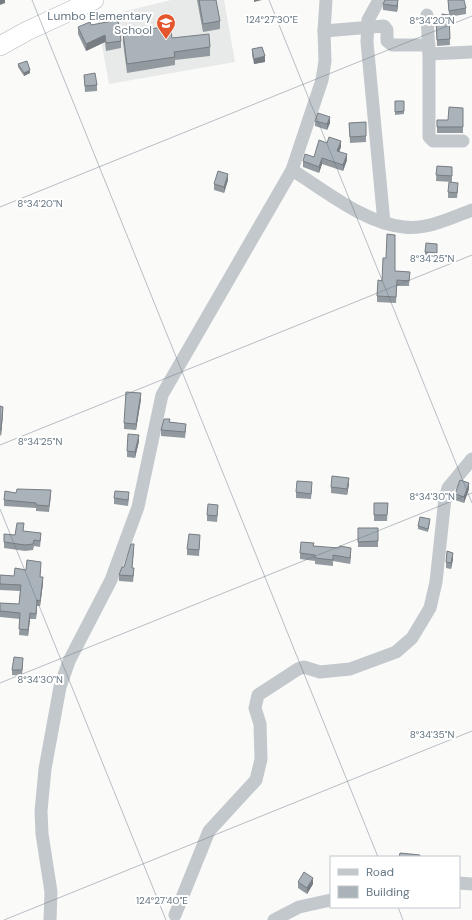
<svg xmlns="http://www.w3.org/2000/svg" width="472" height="920" viewBox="0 0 472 920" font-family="'DM Sans',sans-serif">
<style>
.built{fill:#e8e9e9}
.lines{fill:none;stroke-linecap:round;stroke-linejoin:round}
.highway-casing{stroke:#b4b9bd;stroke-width:20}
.minor{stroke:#c3c8cc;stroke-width:13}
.highway{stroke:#fff;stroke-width:19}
.wall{fill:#929a9f}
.shaded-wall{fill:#777d82}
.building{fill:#aab3b9;stroke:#777d82}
.ticks{fill:none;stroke:#657683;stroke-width:1;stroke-opacity:0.45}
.labels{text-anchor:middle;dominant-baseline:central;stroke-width:4;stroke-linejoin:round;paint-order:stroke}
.poi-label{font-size:12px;fill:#657683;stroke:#fff;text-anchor:end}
.ticks-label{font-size:10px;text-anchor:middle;fill:#657683;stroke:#fff;stroke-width:4;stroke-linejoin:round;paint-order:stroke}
</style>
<rect width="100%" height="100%" fill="#fafaf8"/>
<path class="built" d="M171 0H224L235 62 109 84 97 18Z"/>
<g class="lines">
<defs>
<path id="highway" d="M0 46 27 31 94 0"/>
</defs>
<use href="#highway" class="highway-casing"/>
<g class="minor">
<path d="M379 0 368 20 367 42 384 223"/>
<path d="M427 15 429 54V137L433 141H463"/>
<path d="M324 31 384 26 387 30V41L392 45H429"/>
<path d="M429 54 472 52"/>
<path d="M292 170C326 191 364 223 404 227 427 230 451 218 472 210"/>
<path d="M459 883 472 884"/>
<path d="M175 915 209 831 256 780 261 759 260 724 255 708 258 695 298 669 304 667 320 672 350 669 396 652 412 638 430 608 436 582 445 498 448 488 472 459"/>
<path d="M50 920 51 892 42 834 41 811 45 769 60 687 69 661 111 580 138 507 162 395 292 170 322 80 325 61 324 31 326 0"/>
<path d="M274 920 299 907 331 900"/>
</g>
<use href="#highway" class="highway"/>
</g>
<g class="wall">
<path d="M197 0H216L220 21V29L203 32Z"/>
<path d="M448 0 466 8V14L449 17 450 45 437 46 436 23 442 18 449 15Z"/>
<path d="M383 4 398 5 397 12 383 10Z"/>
<path d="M78 27 121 41V48L106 51 105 42 86 51 78 34Z"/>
<path d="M123 33 172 38 210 47V56L175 60V65L127 73 123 42Z"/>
<path d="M252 49 265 62 254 64 252 55Z"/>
<path d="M18 64 30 73 24 76 18 67Z"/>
<path d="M84 75 97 85V91L85 92Z"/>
<path d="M395 101H404V114L395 115Z"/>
<path d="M463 108V133H437V120H448Z"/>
<path d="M315 121 330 123 327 130 315 126Z"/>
<path d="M366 122V142L350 143 349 123Z"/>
<path d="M341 147 339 152 347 160 343 171 322 164 319 173 303 167V161Z"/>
<path d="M437 166 452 167V182L436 181Z"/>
<path d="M228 180 224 193 214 190V184Z"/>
<path d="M458 189 457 198H448V192Z"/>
<path d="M437 250V259L425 258V252Z"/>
<path d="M395 271 410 272 409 286H397L396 303 377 302V296L382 281Z"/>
<path d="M141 399 136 430 124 429V423Z"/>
<path d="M0 406 3 413 1 436 0 435Z"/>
<path d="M170 422 186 430 185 438 161 436V430Z"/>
<path d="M139 441 135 458 127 457V451Z"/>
<path d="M349 484 347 495 331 493V487Z"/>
<path d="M312 488 311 499 296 498V492Z"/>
<path d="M469 489 464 503 455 500V494Z"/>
<path d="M51 496 49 512 36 511V508L4 506V500Z"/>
<path d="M114 498H129L128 506 114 504Z"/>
<path d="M374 503H388L387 521H374Z"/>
<path d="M218 511 217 522 207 521V515Z"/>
<path d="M430 522 428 532 418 529V526Z"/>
<rect x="358" y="528" width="20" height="19"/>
<path d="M24 531 41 538 40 547 34 546 33 550 25 551 4 548V542Z"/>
<path d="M200 541 199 556 187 555V549Z"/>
<path d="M314 546 351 553 350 564 333 561V566L315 564V561L300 559V553Z"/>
<path d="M134 550 132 568 134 574 133 582 119 581V575L124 567Z"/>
<path d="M453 559 451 569 446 568V562Z"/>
<path d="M41 568 40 577 43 583 40 606H37L36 619H30L28 636 19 635 20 619 0 617V603L19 604 20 591 0 590V575L14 576 26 570Z"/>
<path d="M23 664 22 676 12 675V670Z"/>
<path d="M298 882 313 884 307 894 298 888Z"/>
</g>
<g class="shaded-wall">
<path d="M0 0H5V3L0 5Z"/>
<path d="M254 0H262L254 2Z"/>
<path d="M398 0V5L397 12V6Z"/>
<path d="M105 35V42L86 51V44Z"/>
<path d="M265 56V62L254 64V59Z"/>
<path d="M30 70V73L24 76V73Z"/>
<path d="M330 117V123L327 130V124Z"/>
<path d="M341 141V147L337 157V151Z"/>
<path d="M347 154V160L343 171V165Z"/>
<path d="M322 158V164L319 173V167Z"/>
<path d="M228 174V180L224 193V187Z"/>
<path d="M141 393V399L136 430V424Z"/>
<path d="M3 407V413L1 436V430Z"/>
<path d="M139 435V441L135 458V452Z"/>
<path d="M349 478V484L347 495V489Z"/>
<path d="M469 483V489L464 503V497Z"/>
<path d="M351 548V553L350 564V558Z"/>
<path d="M453 553V559L451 569V563Z"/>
<path d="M43 577V583L40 606V601Z"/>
<path d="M37 600V606L36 619V614Z"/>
<path d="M30 613V619L28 636V630Z"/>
<path d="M313 878V884L307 894V888Z"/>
</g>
<g class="building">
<path d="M199 0H216L220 21 203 24Z"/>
<path d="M385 0H398L397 6 383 4Z"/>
<path d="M448 0H464L466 8 449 11Z"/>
<path d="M442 14 449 15 450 39 437 40 436 18H442Z"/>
<path d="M118 20 121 41 106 43 105 35 86 44 78 27 90 22 91 25Z"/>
<path d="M170 26 172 38 209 34 210 47 174 52 175 57 127 64 123 33Z"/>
<path d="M262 47 265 56 254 59 252 49Z"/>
<path d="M27 61 30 70 24 73 18 64Z"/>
<path d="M95 73 97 85 85 86 84 75Z"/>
<path d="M395 101H404V111L395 112Z"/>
<path d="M449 107 463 108V127H437V120H448Z"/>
<path d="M318 113 330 117 327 124 315 121Z"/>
<path d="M366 122V136L350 137 349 123Z"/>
<path d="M329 137 341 141 337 151 347 154 343 165 322 158 319 167 303 161 305 154 314 157 319 140 327 143Z"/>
<path d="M437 166 452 167V176L436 175Z"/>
<path d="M218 171 228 174 224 187 214 184Z"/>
<path d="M449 182 458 183 457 193 448 192Z"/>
<path d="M387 234 395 235V271L410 272 409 281 397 280 396 297 377 296 378 280 382 281 383 258H386Z"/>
<path d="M426 243 437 244V253L425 252Z"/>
<path d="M126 392 141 393 136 424 124 423Z"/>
<path d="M0 406 3 407 1 430H0Z"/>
<path d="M164 419H170L169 422 186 424 185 432 161 430Z"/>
<path d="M128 434 139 435 135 452 127 451Z"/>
<path d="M332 476 349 478 347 489 331 487Z"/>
<path d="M460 480 469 483 464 497 455 494Z"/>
<path d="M297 481 312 482 311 494 296 492Z"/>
<path d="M17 489 51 490 49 506 36 505V503L4 500 5 491 16 493Z"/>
<path d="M115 491 129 492 128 500 114 498Z"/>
<path d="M374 503H388L387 515H374Z"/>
<path d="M208 504 218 505 217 516 207 515Z"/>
<path d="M420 517 430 519 428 529 418 526Z"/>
<path d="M17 523H24L23 531 41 533 40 541 34 540 33 544 25 545 4 542V534L15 535Z"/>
<path d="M358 528H378V541L358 542Z"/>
<path d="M189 534 200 535 199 550 187 549Z"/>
<path d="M301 542 314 543 313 546 339 548 340 546 351 548 350 558 333 555V560L315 558V555L300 553Z"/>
<path d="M131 544H134L132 568H134L133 576 119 575 122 567H124Z"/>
<path d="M447 551 453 553 451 563 446 562Z"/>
<path d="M27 560 41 562 40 577H43L40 601 37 600 36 614 30 613 28 630 19 629 20 613 0 611V603L19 604 21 585 0 584V575L14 576 15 568 26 570Z"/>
<path d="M14 657 23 658 22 670H12Z"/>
<path d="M400 853 420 855 419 857H399Z"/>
<path d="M304 872 313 878 307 888 298 882Z"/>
</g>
<path class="ticks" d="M32 0 378 857M269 0 472 503M0 207 472 16M0 445 472 255M0 509 166 920M0 683 472 493M398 907 403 920M4 920 472 731"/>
<defs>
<symbol id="school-pin" viewBox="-11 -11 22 30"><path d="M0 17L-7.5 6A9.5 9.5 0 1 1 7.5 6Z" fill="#e4572e" stroke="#fff"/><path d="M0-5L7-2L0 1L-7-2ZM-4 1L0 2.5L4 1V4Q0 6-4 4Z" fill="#fff"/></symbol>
</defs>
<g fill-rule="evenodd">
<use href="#school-pin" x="155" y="12" width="22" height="30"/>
</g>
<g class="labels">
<g class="poi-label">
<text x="152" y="16">Lumbo Elementary<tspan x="152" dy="14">School</tspan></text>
</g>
</g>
<g class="ticks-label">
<text x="272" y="23">124°27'30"E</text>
<text x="432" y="24">8°34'20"N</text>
<text x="40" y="207">8°34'20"N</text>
<text x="432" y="262">8°34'25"N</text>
<text x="40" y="445">8°34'25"N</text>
<text x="432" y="500">8°34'30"N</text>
<text x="40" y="683">8°34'30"N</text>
<text x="432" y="738">8°34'35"N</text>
<text x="162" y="904">124°27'40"E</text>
</g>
<rect x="330" y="856" width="130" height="52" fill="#ffffff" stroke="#c1c8cd"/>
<rect x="338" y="869" width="20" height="6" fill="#c3c8cc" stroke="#c1c8cd"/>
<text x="366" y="876" font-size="12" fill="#657683">Road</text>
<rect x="338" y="886" width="20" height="12" fill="#aab3b9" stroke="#c1c8cd"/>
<text x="366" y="896" font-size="12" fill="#657683">Building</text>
</svg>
